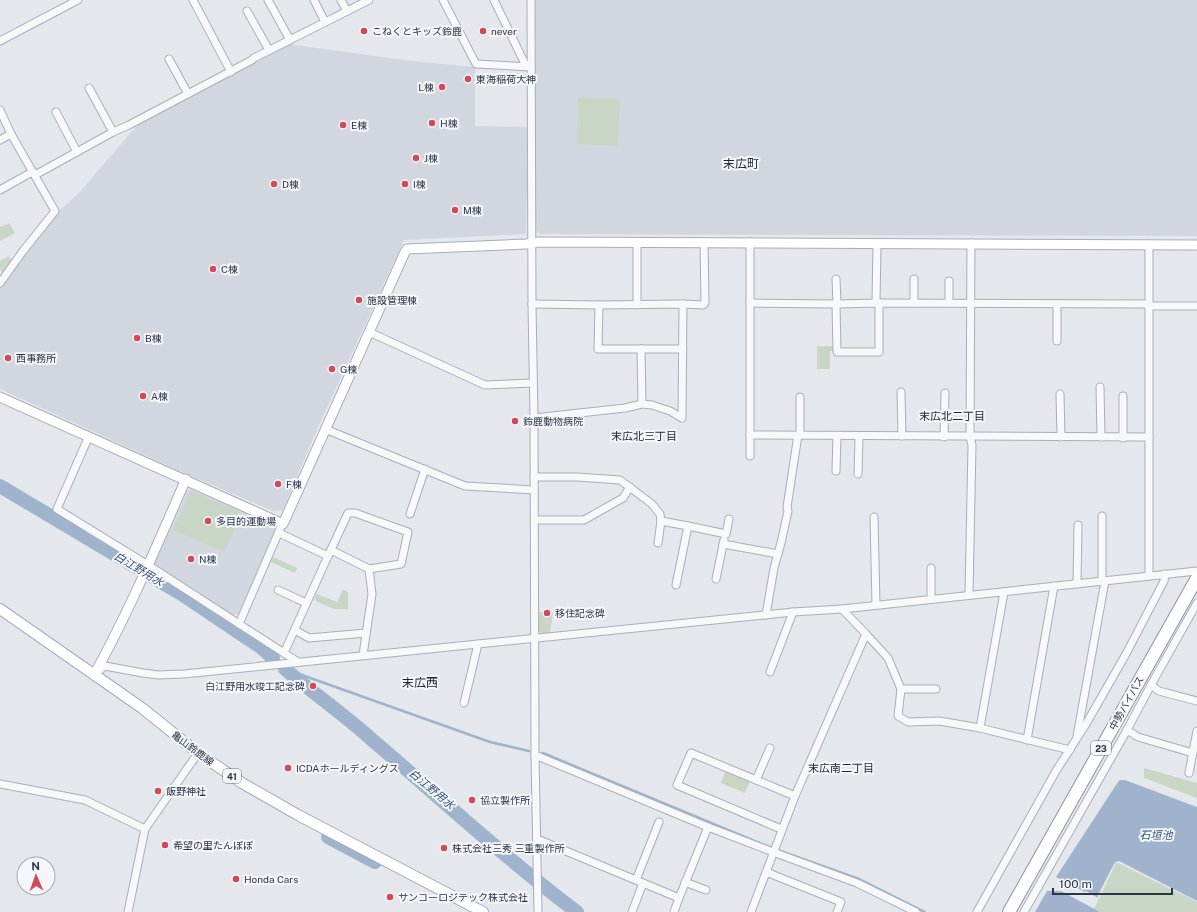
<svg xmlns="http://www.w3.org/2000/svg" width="1197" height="912" viewBox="0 0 1197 912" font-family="'Public Sans','Noto Sans JP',sans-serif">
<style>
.built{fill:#d2d6de}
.green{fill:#c9d6c5}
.water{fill:#9fb4cc}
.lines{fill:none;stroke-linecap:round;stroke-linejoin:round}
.stream{stroke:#9fb4cc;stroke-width:2.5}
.river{stroke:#9fb4cc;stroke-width:14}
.street-casing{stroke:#a9aeb7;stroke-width:9}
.secondary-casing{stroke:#a9aeb7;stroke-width:11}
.primary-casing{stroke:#a3abb8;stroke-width:12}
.highway-casing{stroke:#8b94a3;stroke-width:14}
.street{stroke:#f7f8fa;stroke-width:7}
.secondary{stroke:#fff;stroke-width:9}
.primary{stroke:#fff;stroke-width:10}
.highway{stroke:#fff;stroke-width:12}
.poi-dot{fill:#d1495b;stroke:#f4f6f9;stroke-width:1.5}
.labels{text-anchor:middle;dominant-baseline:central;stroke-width:4;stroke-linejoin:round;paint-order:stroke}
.shield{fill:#f4f6f9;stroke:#676e7b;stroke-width:1}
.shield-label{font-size:9px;font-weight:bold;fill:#2b3445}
.poi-label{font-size:10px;fill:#2b3445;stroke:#f4f6f9;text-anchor:start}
.street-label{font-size:10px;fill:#2b3445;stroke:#f4f6f9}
.neighbourhood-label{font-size:11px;fill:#1d2536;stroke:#f4f6f9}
.water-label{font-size:11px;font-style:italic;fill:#34527a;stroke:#f4f6f9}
.quarter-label{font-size:12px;fill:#1d2536;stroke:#f4f6f9}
</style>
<rect width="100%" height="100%" fill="#e4e7ec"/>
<g class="built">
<path d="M535 0H1197V236L540 234 536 230Z"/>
<path d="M288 44 411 61 475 67V126L528 127 526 234 404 240 319 425 283 510 273 511 182 472 0 389V287L60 210 79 193 140 122Z"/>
<path d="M191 489 274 525 276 529 239 614 233 615 157 566 155 563 188 490Z"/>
</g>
<g class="green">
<path d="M578 98 620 99 618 146 577 144Z"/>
<path d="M9 223 15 233 0 241V227Z"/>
<path d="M9 256 12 262 3 274 0 269V261Z"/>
<path d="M817 346H833V351H830V369H817Z"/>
<path d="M191 491 242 513 224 552 173 530Z"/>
<path d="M273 557 297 568 295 573 271 562Z"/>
<path d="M343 590 348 592V609H334L314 600 317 594 337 602Z"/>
<path d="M538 612H553L550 633H542L538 631Z"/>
<path d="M1144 768 1197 783V798L1144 778Z"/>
<path d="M725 772 750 781 745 793 721 783Z"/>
<path d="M1116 863H1118L1197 902V912H1101L1094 909Z"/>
</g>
<g class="water">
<path d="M1120 780H1125L1197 807V901L1119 861 1116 862 1114 864 1098 895V898L1086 891 1085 892 1063 881 1056 877 1118 782Z"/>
<path d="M1047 891H1061L1100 912H1035Z"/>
</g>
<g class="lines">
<g class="stream">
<path d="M285 669 490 742 529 751"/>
<path d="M543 753 769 847 859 879 925 912"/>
</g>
<g class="river">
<path d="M0 486 183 595 262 648 273 658"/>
<path d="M285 669C313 693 343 714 370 738 438 796 505 858 577 912"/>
<path d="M328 837 375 862"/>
</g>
<defs>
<g id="street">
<path d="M193 0 231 72"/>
<path d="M268 0 290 40"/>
<path d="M314 0 325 22"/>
<path d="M341 0 347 11"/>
<path d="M443 0 476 64 531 67"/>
<path d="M494 0 526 66"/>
<path d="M531 0 532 304 534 418 535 755 538 912"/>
<path d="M247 11 269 50"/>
<path d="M0 41 78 0"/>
<path d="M169 59 188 94"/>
<path d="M89 88 113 132"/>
<path d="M0 110 11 134 55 211 23 251 0 283"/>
<path d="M56 112 77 152"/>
<path d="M0 140 11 134"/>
<path d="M35 175 113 132 129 125 252 60 254 58 369 0"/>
<path d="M0 190 32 172"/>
<path d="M637 242V305"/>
<path d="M750 242V435L1149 437"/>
<path d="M1149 244V576"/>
<path d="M836 279 837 303"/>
<path d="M949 281V303"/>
<path d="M750 303 836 304 879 303 1149 304"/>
<path d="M876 303 877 243"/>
<path d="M914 303V279"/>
<path d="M532 304 599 305"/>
<path d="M683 304 703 305 705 303 704 242"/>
<path d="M836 304 837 352H879V303"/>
<path d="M1057 304V341"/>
<path d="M1148 306H1197"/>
<path d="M369 332 485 385 533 383"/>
<path d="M641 349H683"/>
<path d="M1100 387 1101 437"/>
<path d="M901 392 902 436"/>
<path d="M1060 394 1061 437"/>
<path d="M1123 396V438"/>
<path d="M534 418 625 408 642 404 652 405 670 411 682 418 683 304 599 305 598 349H641L642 404"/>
<path d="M325 429 465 486 534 490"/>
<path d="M750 435V456"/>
<path d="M800 435V397"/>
<path d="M89 436 57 509 148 565 298 662"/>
<path d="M944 437 945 393"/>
<path d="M836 471 837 436"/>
<path d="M858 474 859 436"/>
<path d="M534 477H577L620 480 652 504 660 514 661 521 658 543"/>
<path d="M410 514 425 469"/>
<path d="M1102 516V581"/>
<path d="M874 517 876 605"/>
<path d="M535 520H584L623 498 630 487"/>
<path d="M661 521 688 526 676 585"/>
<path d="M688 526 726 534 729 519"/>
<path d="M279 533 328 556 348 513H355L408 532 401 564 369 569 331 550"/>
<path d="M723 544 778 554"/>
<path d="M931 568V599"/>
<path d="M716 579 724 540"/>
<path d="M1077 584 1078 525"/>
<path d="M278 590 306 603"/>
<path d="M969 595 972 445 970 437 971 243"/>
<path d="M766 615 774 568 781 543 788 511 787 507 798 435"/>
<path d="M239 624 280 529"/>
<path d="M295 630 309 638 366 633"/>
<path d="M866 634 888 658 901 689H936"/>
<path d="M284 653 328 556"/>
<path d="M363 655 372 594 369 569"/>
<path d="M770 672 793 612"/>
<path d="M96 673 105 666 143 673 158 675 184 674 793 612 842 609 1197 571"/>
<path d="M1151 685 1159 691 1197 701"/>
<path d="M901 689 898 716 908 722 939 721 980 728 1004 592"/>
<path d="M464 703 478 644"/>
<path d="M980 728 1070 750"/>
<path d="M1127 730 1138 737 1193 753"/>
<path d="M1077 736 1105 581"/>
<path d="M1027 740 1054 586"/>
<path d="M535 755 708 827"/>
<path d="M1189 773 1197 731"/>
<path d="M756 780 770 748"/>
<path d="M0 784 85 800 145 829"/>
<path d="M781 829 677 785 691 753 795 796"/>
<path d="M537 839 679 898 708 827 773 852 857 883 916 912"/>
<path d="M766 872 841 902 837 912"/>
<path d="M636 880 659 822"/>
<path d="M685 882 706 890"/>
<path d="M128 912 145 829 198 753"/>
<path d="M632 912 643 883"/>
<path d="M674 912 679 898"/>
<path d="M751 912 795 796 866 634 842 609"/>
<path d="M977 912 1056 771 1086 724 1126 654 1164 581 1165 574"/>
<path d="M1024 912 1127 730 1151 685 1197 603"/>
</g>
<g id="secondary">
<path d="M0 397 283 524 405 252 407 249 526 244 539 242 1197 245"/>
<path d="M94 675C129 612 157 545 186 479"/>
</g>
<path id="primary" d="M0 609 142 708 198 753 242 783 298 815 483 912"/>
<path id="highway" d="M1009 912 1197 578"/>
</defs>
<use href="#street" class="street-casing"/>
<use href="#secondary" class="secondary-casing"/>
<use href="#primary" class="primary-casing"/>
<use href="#highway" class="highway-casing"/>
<use href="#street" class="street"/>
<use href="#secondary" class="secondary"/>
<use href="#primary" class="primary"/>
<use href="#highway" class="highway"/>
</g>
<g class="poi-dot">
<circle cx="364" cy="31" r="4"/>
<circle cx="483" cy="31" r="4"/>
<circle cx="468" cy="79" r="4"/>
<circle cx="442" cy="87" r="4"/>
<circle cx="432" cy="123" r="4"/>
<circle cx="343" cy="125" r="4"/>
<circle cx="416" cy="158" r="4"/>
<circle cx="274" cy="184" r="4"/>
<circle cx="405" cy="184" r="4"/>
<circle cx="455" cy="210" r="4"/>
<circle cx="213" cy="269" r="4"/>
<circle cx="359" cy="300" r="4"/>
<circle cx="137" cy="338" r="4"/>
<circle cx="8" cy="358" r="4"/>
<circle cx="332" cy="369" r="4"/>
<circle cx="143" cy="396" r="4"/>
<circle cx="515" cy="421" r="4"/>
<circle cx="278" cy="484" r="4"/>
<circle cx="208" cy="521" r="4"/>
<circle cx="191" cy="559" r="4"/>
<circle cx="547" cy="613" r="4"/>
<circle cx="313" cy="686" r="4"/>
<circle cx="288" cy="768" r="4"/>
<circle cx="158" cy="791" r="4"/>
<circle cx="472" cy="800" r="4"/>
<circle cx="165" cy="845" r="4"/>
<circle cx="444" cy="848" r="4"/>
<circle cx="236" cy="879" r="4"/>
<circle cx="390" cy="897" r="4"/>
</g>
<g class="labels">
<g class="shield">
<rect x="1091" y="741" width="20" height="14" rx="3"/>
<rect x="223" y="769" width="18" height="14" rx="3"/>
</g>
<g class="shield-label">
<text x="1101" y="748">23</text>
<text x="232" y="776">41</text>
</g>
<g class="poi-label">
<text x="372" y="31">こねくとキッズ鈴鹿</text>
<text x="491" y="31">never</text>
<text x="476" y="79">東海稲荷大神</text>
<text x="434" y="87" text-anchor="end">L棟</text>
<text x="440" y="123">H棟</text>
<text x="351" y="125">E棟</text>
<text x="424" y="158">J棟</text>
<text x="282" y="184">D棟</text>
<text x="413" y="184">I棟</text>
<text x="463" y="210">M棟</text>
<text x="221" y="269">C棟</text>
<text x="367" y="300">施設管理棟</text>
<text x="145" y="338">B棟</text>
<text x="16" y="358">西事務所</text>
<text x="340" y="369">G棟</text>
<text x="151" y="396">A棟</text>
<text x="523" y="421">鈴鹿動物病院</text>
<text x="286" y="484">F棟</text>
<text x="216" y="521">多目的運動場</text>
<text x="199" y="559">N棟</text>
<text x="555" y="613">移住記念碑</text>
<text x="305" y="686" text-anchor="end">白江野用水竣工記念碑</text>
<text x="296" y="768">ICDAホールディングス</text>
<text x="166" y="791">飯野神社</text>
<text x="480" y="800">協立製作所</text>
<text x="173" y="845">希望の里たんぽぽ</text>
<text x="452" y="848">株式会社三秀 三重製作所</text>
<text x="244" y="879">Honda Cars</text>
<text x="398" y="897">サンコーロジテック株式会社</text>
</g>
<g class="street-label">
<text transform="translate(1126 703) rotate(-61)">中勢バイパス</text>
<text transform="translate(193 748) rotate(37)">亀山鈴鹿線</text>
</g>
<g class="neighbourhood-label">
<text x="952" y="416">末広北二丁目</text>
<text x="644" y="436">末広北三丁目</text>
<text x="841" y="768">末広南二丁目</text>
</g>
<g class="water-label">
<text transform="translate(139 569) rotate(31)">白江野用水</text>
<text transform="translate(432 789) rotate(40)">白江野用水</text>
<text x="1156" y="835">石垣池</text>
</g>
<g class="quarter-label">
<text x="741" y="164">末広町</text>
<text x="420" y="683">末広西</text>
</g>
</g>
<g transform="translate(36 876) rotate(358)"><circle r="19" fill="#f4f6f9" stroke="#a4a8b1"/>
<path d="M0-3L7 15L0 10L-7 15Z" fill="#d1495b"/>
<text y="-6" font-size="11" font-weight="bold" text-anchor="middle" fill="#2b3445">N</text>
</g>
<path d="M1053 888v6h119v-6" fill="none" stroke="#2b3445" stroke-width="2"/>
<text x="1059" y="888" font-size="12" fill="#2b3445" stroke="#f4f6f9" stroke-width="3" paint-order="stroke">100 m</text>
</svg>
